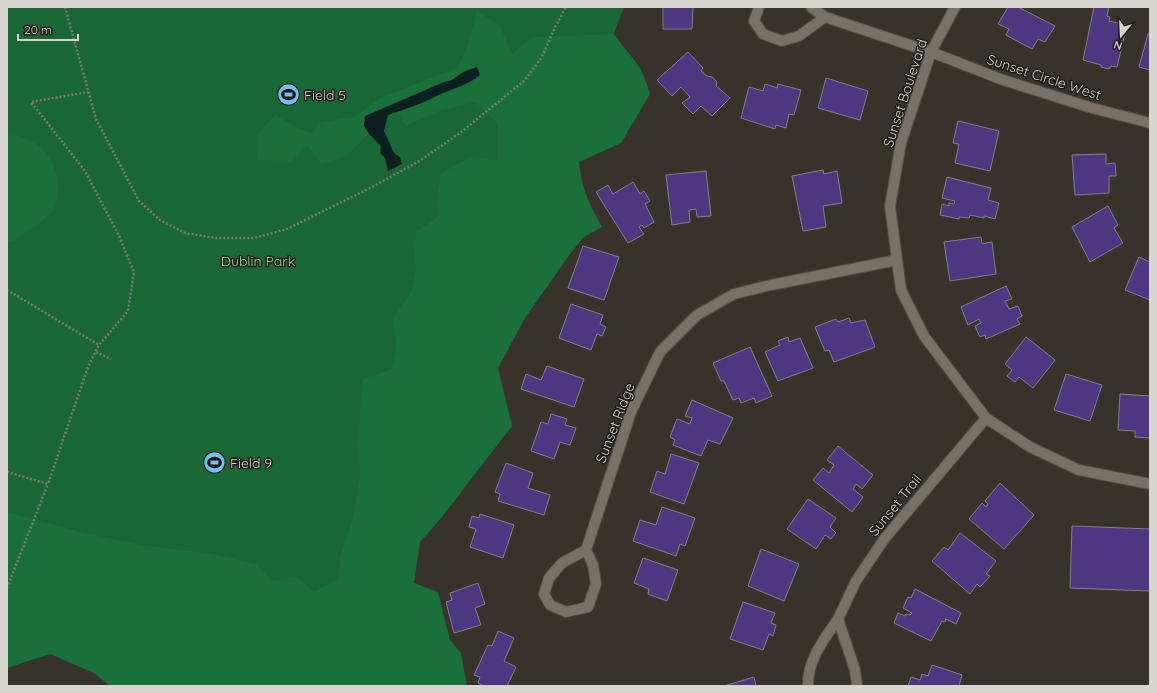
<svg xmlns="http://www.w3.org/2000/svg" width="1157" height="693" viewBox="0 0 1157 693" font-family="Quicksand,sans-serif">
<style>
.green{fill:#196734}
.forest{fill:#197039}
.water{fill:#0c1e20}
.building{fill:#4c367f;stroke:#83818c}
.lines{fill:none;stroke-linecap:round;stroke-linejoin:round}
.minor-casing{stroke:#544f48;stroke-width:12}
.path{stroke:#7f7b73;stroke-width:2.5;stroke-dasharray:2 2;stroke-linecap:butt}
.minor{stroke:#777167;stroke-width:10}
.labels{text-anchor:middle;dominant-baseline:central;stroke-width:3;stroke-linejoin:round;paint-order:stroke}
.street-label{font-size:14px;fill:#d8d5cf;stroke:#1e1b17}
.poi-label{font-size:14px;fill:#d8d5cf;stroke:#1e1b17;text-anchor:start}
.park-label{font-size:14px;fill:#7be698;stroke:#1e1b17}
</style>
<rect width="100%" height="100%" fill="#38332a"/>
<path class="green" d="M7 7H624L368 678 7 552Z"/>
<g class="forest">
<path d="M477 11 500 26 512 54 533 37 614 34C621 45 630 54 638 65 643 73 647 84 650 94L621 143 579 162C582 190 589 203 602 227L585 236 570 254 525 318 498 368 512 426 442 517 420 542 414 583 438 592 450 640 461 653 467 686H110L94 673 50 654 7 668V512L84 533 148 546 208 553 256 564 272 581 297 577 314 592 339 578 340 557 353 518 360 478 359 445 360 407 363 379 392 369 397 346 393 319 412 290 416 272 414 255 416 232 437 217 436 200 441 174 469 157 498 161V124L475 102 439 111 406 126 397 113 365 137 347 156 321 164 307 145 290 162 257 160 256 136 275 115 298 128 311 133 322 122 353 117 382 97 457 68 467 47Z"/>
<path d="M7 134C34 136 55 155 58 182 59 190 58 202 54 209 47 220 25 232 13 241H7Z"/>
</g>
<path class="water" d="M477 67 480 75C469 84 456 88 443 93 425 102 407 109 388 115L384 131 390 144 392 149 395 154 400 157 402 164 388 171 385 158 380 153 381 146 370 135 364 126 365 116 444 82 452 80 463 72Z"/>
<g class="building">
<path d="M663 7H693L692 29H663Z"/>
<path d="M1008 7H1018L1055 26 1045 42 1038 39 1032 49 1006 35 1009 29 998 24Z"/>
<path d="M1094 7H1109L1107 16 1110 17 1109 21 1127 25 1117 67 1111 66 1109 69 1101 67V65L1083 60Z"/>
<path d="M1148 34H1150V70L1139 67Z"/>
<path d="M688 52 703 68 701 71 707 76 712 77 717 82 716 86 730 98 712 116 701 106 693 114 682 103 690 97 681 87 672 96 657 80Z"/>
<path d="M826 78 868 91 860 120 818 108Z"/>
<path d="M765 84 777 88 778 84 801 90 794 115 789 114 786 128 776 125 775 129 741 118 749 87 763 91Z"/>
<path d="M958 121 999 131 990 171 955 163 959 144 953 143Z"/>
<path d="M1106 154V164L1115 163 1116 176H1109V193L1075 195 1072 155Z"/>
<path d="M823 170 824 174 837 171 842 203 823 206 826 227 803 231 792 176Z"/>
<path d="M706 171 711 216 697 217 696 209 689 210 690 222 672 225 666 175Z"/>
<path d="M947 177 991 188 988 200 999 203 995 219 984 216V218L970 215 969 218 959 217V219L940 215 942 204 949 206V203L954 204 955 201 942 198Z"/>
<path d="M633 182 640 194 644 191 650 201 645 204 654 222 644 228 642 225 639 227 644 234 628 243 596 192 608 185 613 194Z"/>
<path d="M1108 206 1118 225 1114 228 1123 243 1090 262 1072 227Z"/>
<path d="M981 237 982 244 992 242 996 274 950 281 944 242Z"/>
<path d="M583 246 619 257 604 300 568 288Z"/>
<path d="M1139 257 1150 262V300L1125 290Z"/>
<path d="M1006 286 1012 299 1005 301 1009 309 1018 306 1022 316 1017 319 1020 324 986 339 985 335 980 337 975 326 981 323 979 319 968 325 961 307Z"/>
<path d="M571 304 603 315 600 324 606 327 602 336 597 334 591 350 559 338Z"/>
<path d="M849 318 851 323 865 320 875 347 834 362 829 350 825 351 815 327 836 319 838 322Z"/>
<path d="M788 337 789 342 800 338 813 368 778 381 765 352 780 345 778 341Z"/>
<path d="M1026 337 1055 360 1033 388 1019 377 1015 382 1007 376 1012 370 1005 364Z"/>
<path d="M750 347 772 396 756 403 754 398 741 403 739 398 733 400 724 381H721L713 363Z"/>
<path d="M547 366 584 379 574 407 521 389 526 374 541 380Z"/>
<path d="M1066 374 1102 385 1090 421 1054 410Z"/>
<path d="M1120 394 1150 396V438L1135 437V431L1118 430Z"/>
<path d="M692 400 733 418 720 444 708 440 701 456 673 445 675 440 670 437 677 419 690 424 692 418 685 416Z"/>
<path d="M551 414 567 419 565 425 576 428 570 445 560 442 554 459 531 451 541 422 548 424Z"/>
<path d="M838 446 873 475 862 489 856 484 853 489 863 497 852 512 813 480 823 468 829 473 834 465 827 460Z"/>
<path d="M671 454 699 463 684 504 650 492 657 471 665 474Z"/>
<path d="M506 463 533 473 528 488 550 495 544 515 498 501 500 494 495 492Z"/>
<path d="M1000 483 1034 515 1004 549 969 519 982 503 986 507 988 504 985 501Z"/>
<path d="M808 499 836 518 830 527 836 533 831 539 825 535 816 549 787 529Z"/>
<path d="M662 507 695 518 685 546 680 544 676 556 633 541 640 520 656 525Z"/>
<path d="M480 514 514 525 503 558 470 547 476 529 469 527 472 516 479 518Z"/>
<path d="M1072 526 1150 529V591L1070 588Z"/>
<path d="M960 533 996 561 986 574 990 576 980 587 977 584 970 594 932 561 944 547 948 550Z"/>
<path d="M761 549 799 564 784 601 748 586Z"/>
<path d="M643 558 678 570 667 601 648 594 649 589 634 583Z"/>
<path d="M478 583 485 604 475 608 481 625 454 633 446 602 452 600 450 593Z"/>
<path d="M915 589 961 613 956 624 946 619 945 622 942 621 931 641 894 623 898 613 905 616 906 614 910 615 912 613 903 608 908 597 911 598Z"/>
<path d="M743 602 775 613 771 623 776 625 773 636 769 634 763 650 730 639Z"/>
<path d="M498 631 514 638 504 661 516 667 507 686H484L478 683 480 677 474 675 488 645 492 646Z"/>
<path d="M932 665 962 675 959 686H908L911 677 920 680 922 674 928 676Z"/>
<path d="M754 677 756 686H724Z"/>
</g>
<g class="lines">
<defs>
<g id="minor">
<path d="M759 7 754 21 763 34 782 41 799 36 825 17 811 7"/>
<path d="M955 7 931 52 901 143 890 206 901 290 924 336 986 418 1030 447 1079 470 1150 484"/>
<path d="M825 17 931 52 1003 80 1092 108 1150 123"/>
<path d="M586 550 631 412 660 352 697 315 734 294 771 285 897 260"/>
<path d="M586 550 593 565 596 584 588 607 566 612 550 605 544 594 549 578 562 563Z"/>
<path d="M838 619 856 581 885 538 986 418"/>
<path d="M808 686C807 661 824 639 838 619L855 670 857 686"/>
</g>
</defs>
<use href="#minor" class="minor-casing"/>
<g class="path">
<path d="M65 7 96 119 139 201 160 220 185 233 216 238H254L287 229 374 186 421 160 460 133 524 81 542 57 555 27 566 7"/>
<path d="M7 290 99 345"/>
<path d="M96 352 111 359"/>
<path d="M7 472 48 484 88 367 99 345 128 311 134 272 119 236 85 171 31 102 88 92"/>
<path d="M7 588 48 484"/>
</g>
<use href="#minor" class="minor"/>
</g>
<defs>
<symbol id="stadium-disc" viewBox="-11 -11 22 22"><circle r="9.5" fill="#6bc3f2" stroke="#1e1b17"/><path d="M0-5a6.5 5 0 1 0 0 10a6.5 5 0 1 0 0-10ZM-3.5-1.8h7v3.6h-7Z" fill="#111"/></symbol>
</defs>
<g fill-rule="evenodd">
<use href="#stadium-disc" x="276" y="82" width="25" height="25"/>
<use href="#stadium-disc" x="202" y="450" width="25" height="25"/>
</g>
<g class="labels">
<g class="street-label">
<text transform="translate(1044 77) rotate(18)">Sunset Circle West</text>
<text transform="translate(905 93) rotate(-72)">Sunset Boulevard</text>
<text transform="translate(615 423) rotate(-69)">Sunset Ridge</text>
<text transform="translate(895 505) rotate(-51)">Sunset Trail</text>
</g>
<g class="poi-label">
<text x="304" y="95">Field 5</text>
<text x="230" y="463">Field 9</text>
</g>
<g class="park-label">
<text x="258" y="261">Dublin Park</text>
</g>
</g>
<rect width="1157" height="693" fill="none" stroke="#d8d5cf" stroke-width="16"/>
<g transform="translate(1121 36) rotate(198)" stroke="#1e1b17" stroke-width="3" paint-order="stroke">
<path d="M0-3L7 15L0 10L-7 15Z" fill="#d8d5cf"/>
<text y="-6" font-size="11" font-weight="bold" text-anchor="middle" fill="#d8d5cf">N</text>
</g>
<path d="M18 34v6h60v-6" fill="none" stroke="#d8d5cf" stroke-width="2"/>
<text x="24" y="34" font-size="12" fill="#d8d5cf" stroke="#1e1b17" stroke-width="3" paint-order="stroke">20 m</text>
</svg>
